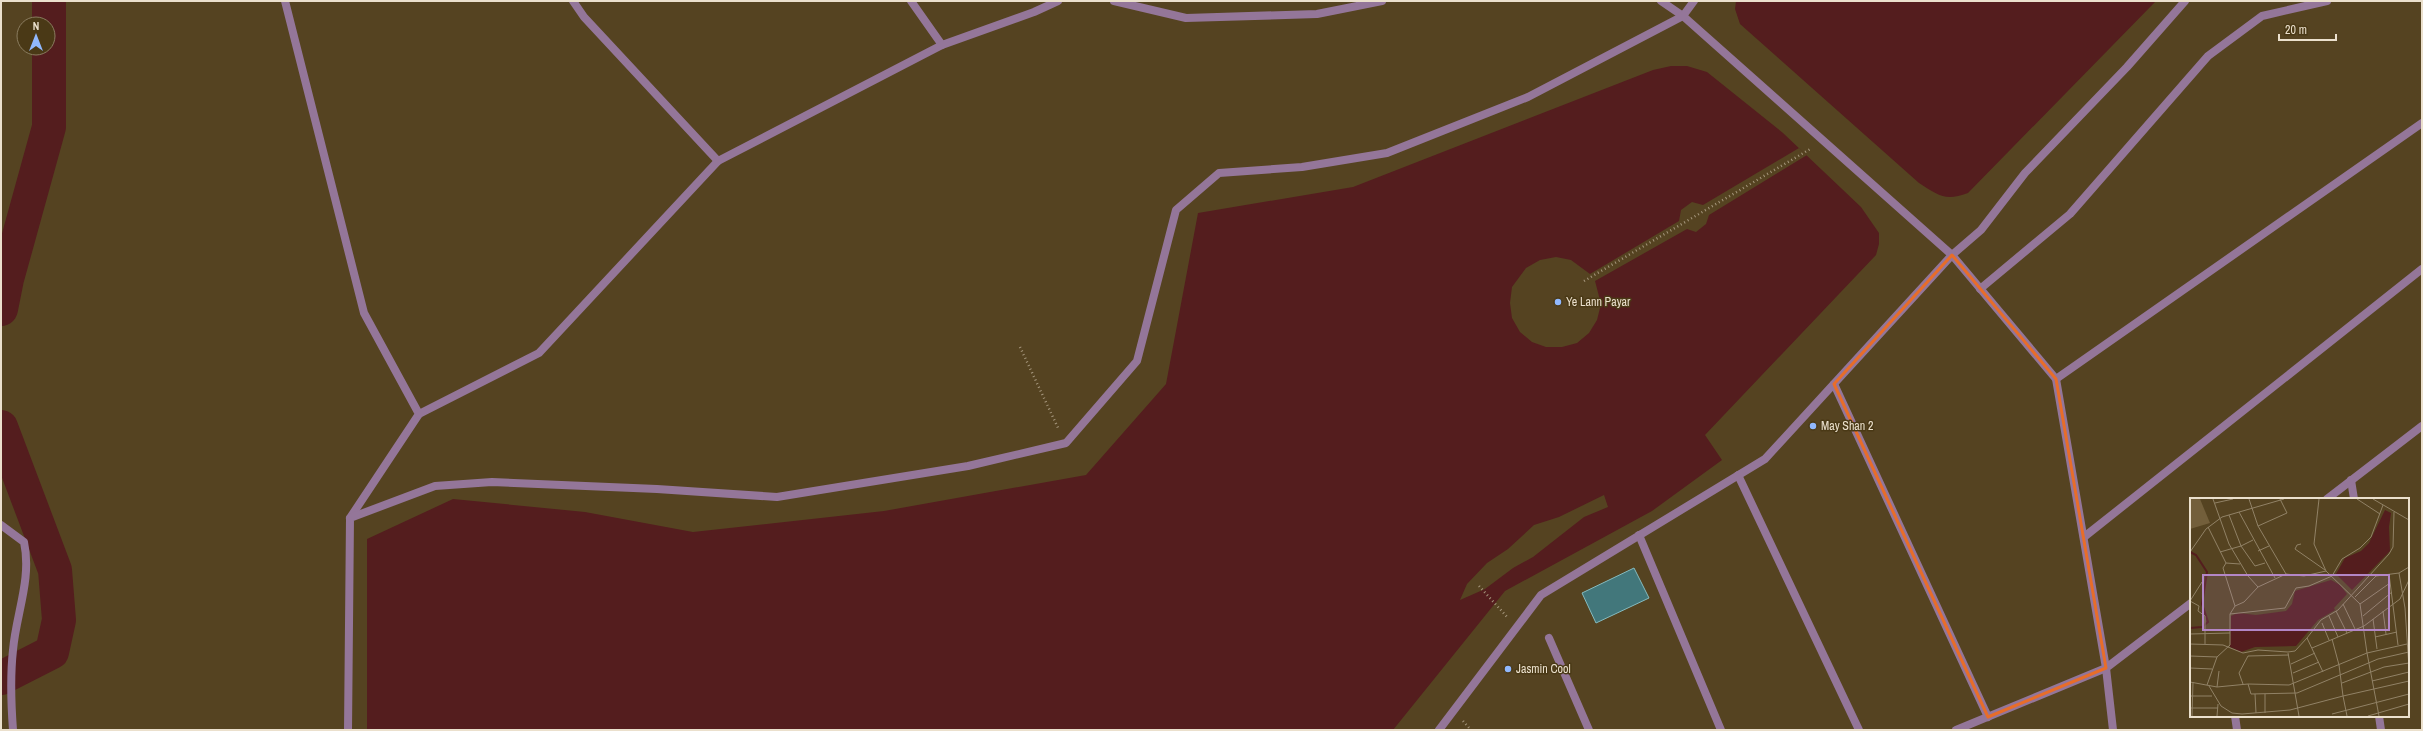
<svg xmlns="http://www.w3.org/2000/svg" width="2423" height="731" viewBox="0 0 2423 731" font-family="'Archivo Narrow',sans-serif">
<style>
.water{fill:#541d1e;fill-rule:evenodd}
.pier{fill:#554321}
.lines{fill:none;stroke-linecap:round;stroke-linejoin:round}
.river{stroke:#541d1e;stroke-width:34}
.building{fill:#42777b;stroke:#85bbbf}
.path{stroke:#a5967c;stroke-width:2.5;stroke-dasharray:1 3;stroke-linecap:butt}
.minor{stroke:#947699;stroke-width:8}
.tertiary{stroke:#947699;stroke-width:8}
.marked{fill:none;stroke:#e86d29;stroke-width:3;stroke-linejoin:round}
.poi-dot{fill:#91b8fd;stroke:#4a3916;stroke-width:1.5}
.labels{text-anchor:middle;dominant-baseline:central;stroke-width:3;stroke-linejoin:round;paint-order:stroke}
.poi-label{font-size:12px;fill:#ebe0cd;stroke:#4a3916;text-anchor:start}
.inset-river{fill:none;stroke:#541d1e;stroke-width:2}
.inset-road{fill:none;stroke:#918266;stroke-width:1}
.view{fill:#b386c6;fill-opacity:0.15;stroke:#b386c6;stroke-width:2}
.inset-edge{fill:none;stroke:#ebe0cd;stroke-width:2}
</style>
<rect width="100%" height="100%" fill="#554321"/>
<g class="water">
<path d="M1736 1H2156L1968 193C1945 202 1938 195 1919 183L1740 24 1735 9Z"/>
<path d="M1671 66H1687L1707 72 1783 133 1861 207 1879 233V244L1876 255 1705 435 1722 460 1652 511 1505 591 1393 730H367V539L453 499 585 512 693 532 884 511 1086 475 1166 384 1198 213 1353 187 1653 70ZM1604 495 1608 507 1584 517 1533 557 1513 568 1485 589 1460 600 1467 584 1487 563 1508 549 1534 525 1559 517Z"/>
</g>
<path class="pier" d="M1799 148 1807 155 1709 215 1706 224 1696 232 1687 229 1595 281 1601 304 1597 320 1589 333 1577 343 1562 347H1546L1532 342 1520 332 1512 318 1510 303 1512 287 1526 268 1540 260 1556 257 1571 260 1590 274 1679 221 1681 210 1692 202 1703 205Z"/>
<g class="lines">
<g class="river">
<path d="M1 309 7 279 49 127V1"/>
<path d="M1 427 55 570 59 620 52 652 1 678"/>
</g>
</g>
<path class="building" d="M1634 568 1649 598 1596 623 1582 593Z"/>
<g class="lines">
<g class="path">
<path d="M1584 281 1812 148"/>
<path d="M1020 347 1059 430"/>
<path d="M1479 586 1508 618"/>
<path d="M1463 721 1471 730"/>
</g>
<g class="minor">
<path d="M285 1 364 313 419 414 350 518"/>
<path d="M573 1 584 17 718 161"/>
<path d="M911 1 942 45"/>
<path d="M1114 1 1186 18 1317 14 1382 1"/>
<path d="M1661 1 1683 16 1952 255 2056 379 2106 668 1956 730"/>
<path d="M1980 289 2070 214 2208 56 2262 16 2327 1"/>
<path d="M2056 379 2422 123"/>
<path d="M1834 384 1988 717"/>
<path d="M419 414 539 353 718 161 942 45 1034 12 1058 1"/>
<path d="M1738 475 1859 730"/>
<path d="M2351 480 2354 499"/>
<path d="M1 525 24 542C32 579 16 614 13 650 10 677 11 703 13 730"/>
<path d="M1639 535 1721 730"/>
<path d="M2084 537 2422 269"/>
<path d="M1549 638 1589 730"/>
<path d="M2235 716 2237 730"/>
<path d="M2379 716 2381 730"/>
<path d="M348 730 350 518 435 486 492 482 657 489 777 497 968 466 1066 443 1137 361 1176 210 1219 173 1302 167 1387 153 1528 97 1683 16 1694 1"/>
<path d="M1439 730 1541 595 1765 459 1952 255 1981 230 2025 173 2127 67 2185 1"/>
</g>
<g class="tertiary">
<path d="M2327 499 2422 426"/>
<path d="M2113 730 2106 668 2191 603"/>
</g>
</g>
<path class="marked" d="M1952 255 2056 379 2106 668 1988 717 1834 384Z"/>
<g class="poi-dot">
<circle cx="1558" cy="302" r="4"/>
<circle cx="1813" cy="426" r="4"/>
<circle cx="1508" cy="669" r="4"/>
</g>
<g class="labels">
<g class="poi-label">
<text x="1566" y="302">Ye Lann Payar</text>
<text x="1821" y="426">May Shan 2</text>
<text x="1516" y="669">Jasmin Cool</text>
</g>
</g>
<g transform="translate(2190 498)">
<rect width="219" height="219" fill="#554321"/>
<path d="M0 1H10L20 25 0 31Z" fill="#735f3b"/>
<path d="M195 12 201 15 199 29 200 53 162 92 146 76 155 60 171 53 179 45ZM141 82 150 87 157 96 144 110 145 112 128 122 106 148 65 149 51 154 40 149 41 118 48 115 66 117 96 113 102 106 105 93Z" fill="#541d1e"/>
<path class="inset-river" d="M0 54 6 57 17 74 12 106 18 124 12 129 0 130"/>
<path class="inset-road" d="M23 1 39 46 58 78 68 89M59 1 68 28 96 76M129 1 124 46 136 73M167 1 190 16M183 1 219 22M25 5 43 1M49 14 85 80M39 17 51 48 65 68 75 65M68 28 97 15 90 1M219 28V61M18 29 36 65 50 66M111 46 107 47 105 51 135 72M68 53 79 48M0 54 16 31 32 19 94 1M30 54 51 48 63 42M36 65 33 70 45 108 40 116M209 75 215 110 219 170M199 76 208 147M165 99 186 78 209 75 219 69M0 103 9 108 8 113 15 118V146M0 103 12 84M153 106 165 131M170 106 200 85M146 113 157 135M193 113 196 136M139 118 148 139M173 118 202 94M183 121 187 151M132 125 139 142M0 136 40 135M185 139 207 134M117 140 131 122 148 112 199 56 203 49 204 14M0 146 33 147 53 155 68 152 98 154 105 153 117 140 133 174M122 150 174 128 210 101 219 82M98 155 109 218M0 158 27 159M101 166 125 155M0 170 22 171M103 175 129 164M182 183 219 174M0 184 27 189 58 186 99 187 177 155 170 106 136 73 114 78 96 76 68 89 54 104 45 108M152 185 194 169 219 165M53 186 49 175 58 158 99 157M58 186 61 196 107 195 188 161 219 154M17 187 27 159 40 147V116L95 110 106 90 119 88 142 78 152 61 170 50 181 39 193 7M19 188 31 208 42 215 52 216 100 212 153 198 149 167 142 141M27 189 29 173M65 196 66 215M0 198H22M0 210H28M75 215V196M142 216 219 196M2 218 3 184M27 218 28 206M157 218 153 198 219 183M178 218 219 206M189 218 177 155 217 146"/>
<path class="view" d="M13 77H199V132H13Z"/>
<rect width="219" height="219" class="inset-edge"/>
</g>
<rect width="2423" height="731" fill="none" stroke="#ebe0cd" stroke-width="4"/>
<g transform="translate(36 36)"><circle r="19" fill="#4a3916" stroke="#8a7c5f"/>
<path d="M0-3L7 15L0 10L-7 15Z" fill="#91b8fd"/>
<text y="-6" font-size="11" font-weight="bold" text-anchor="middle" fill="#ebe0cd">N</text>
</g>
<path d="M2279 34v6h57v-6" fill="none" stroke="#ebe0cd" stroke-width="2"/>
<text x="2285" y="34" font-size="12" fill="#ebe0cd" stroke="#4a3916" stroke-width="3" paint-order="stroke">20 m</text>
</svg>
